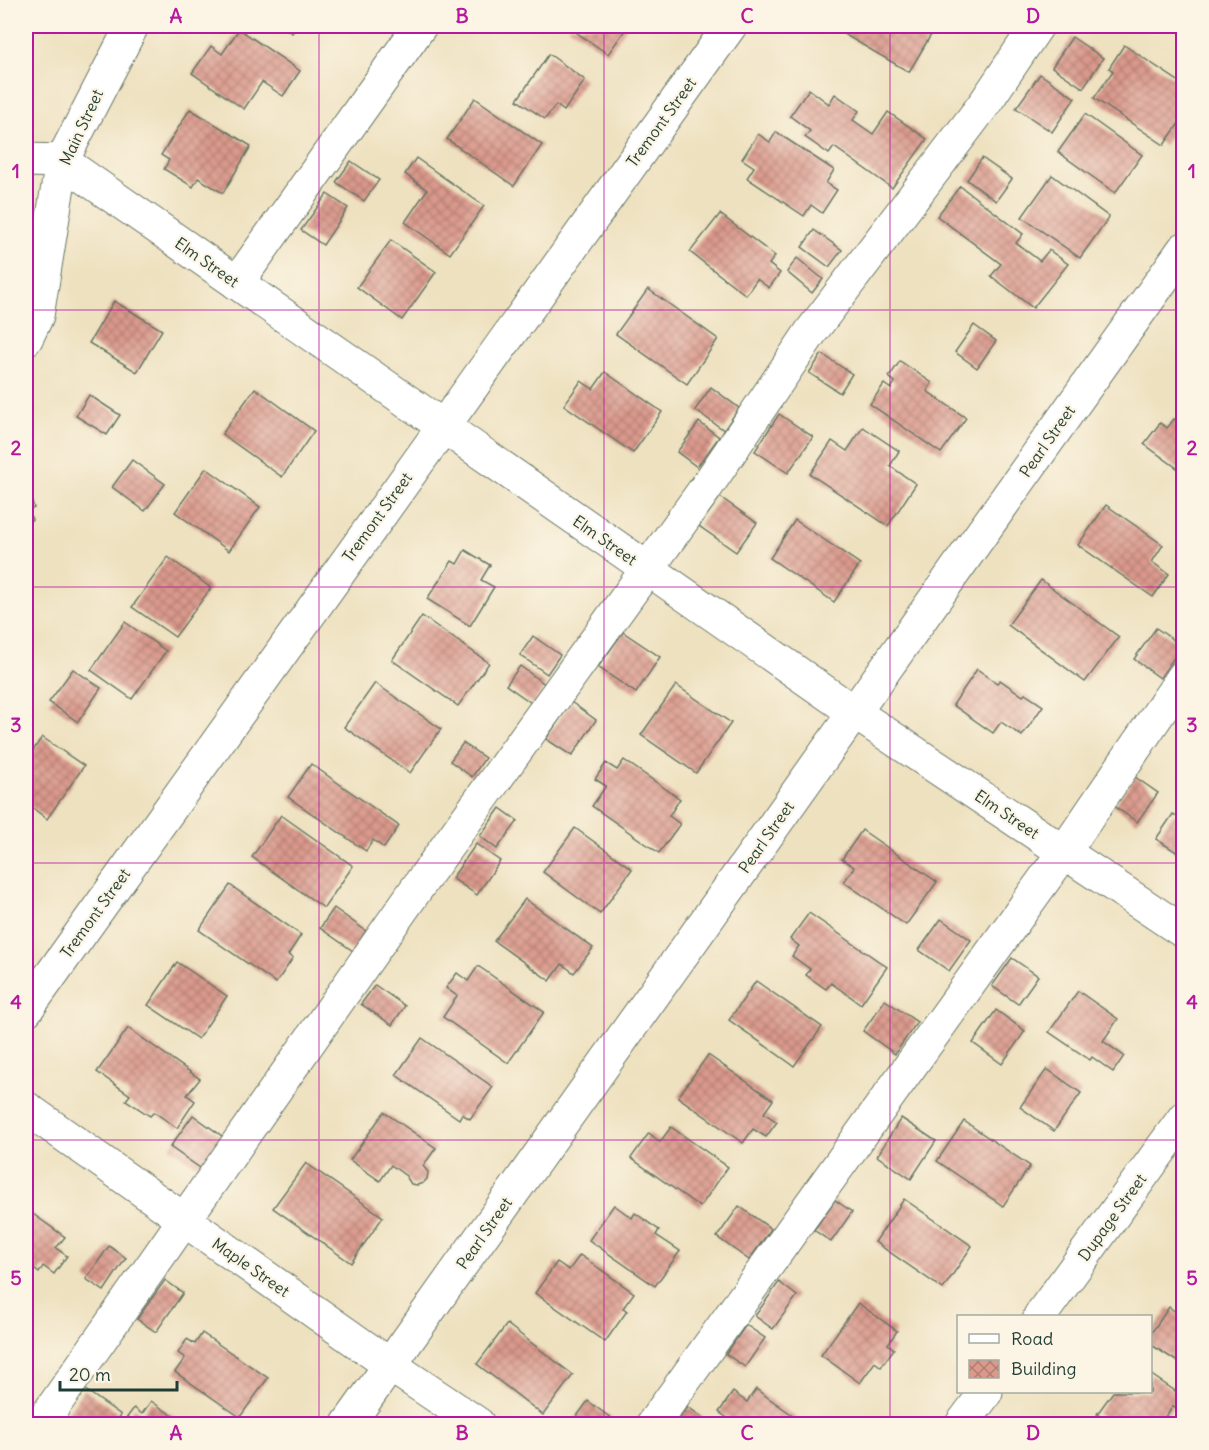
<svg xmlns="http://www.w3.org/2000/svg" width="1209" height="1450" viewBox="0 0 1209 1450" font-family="Delius,sans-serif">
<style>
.building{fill:url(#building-cross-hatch)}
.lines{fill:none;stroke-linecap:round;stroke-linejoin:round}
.minor-casing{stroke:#677665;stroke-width:35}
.minor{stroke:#fff;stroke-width:33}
.grid{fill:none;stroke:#b5179e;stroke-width:1.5;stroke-opacity:0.55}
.labels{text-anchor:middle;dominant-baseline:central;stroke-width:4.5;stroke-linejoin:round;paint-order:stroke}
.street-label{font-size:16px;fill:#1f3d34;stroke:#fcf5e5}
.neatline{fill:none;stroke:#b5179e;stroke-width:2}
.grid-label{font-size:20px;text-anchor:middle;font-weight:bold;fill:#b5179e}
</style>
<defs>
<pattern id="building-cross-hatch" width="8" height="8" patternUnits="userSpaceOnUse" patternTransform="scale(1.5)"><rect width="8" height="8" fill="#db998c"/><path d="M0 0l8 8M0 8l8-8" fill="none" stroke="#b17e73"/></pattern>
</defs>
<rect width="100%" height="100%" fill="#fcf5e5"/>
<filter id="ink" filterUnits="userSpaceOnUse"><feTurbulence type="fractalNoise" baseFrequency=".0167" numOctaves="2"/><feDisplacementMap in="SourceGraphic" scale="12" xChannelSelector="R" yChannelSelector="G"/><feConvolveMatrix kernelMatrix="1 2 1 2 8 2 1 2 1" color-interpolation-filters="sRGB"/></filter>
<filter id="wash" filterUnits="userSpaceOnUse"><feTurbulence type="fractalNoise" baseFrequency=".008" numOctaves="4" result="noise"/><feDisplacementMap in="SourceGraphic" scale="24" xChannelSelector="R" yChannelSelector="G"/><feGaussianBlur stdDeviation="1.35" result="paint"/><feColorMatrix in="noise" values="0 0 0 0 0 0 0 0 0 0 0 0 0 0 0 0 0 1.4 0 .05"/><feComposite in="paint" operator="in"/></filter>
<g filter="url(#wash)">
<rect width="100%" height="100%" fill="#eee1c0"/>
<g id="blocks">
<g class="building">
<path d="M26 26H49V28H28V34H26Z"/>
<path d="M280 26H297L292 33Z"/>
<path d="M567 26H628L608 54Z"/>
<path d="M830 26H931L935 28 909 72Z"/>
<path d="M239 29 300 71 283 96 262 82 244 109 192 73 211 46 222 54Z"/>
<path d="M1072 37 1103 58 1083 88 1052 67Z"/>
<path d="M1124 45 1184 85V116L1164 145 1094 98 1113 71 1109 68Z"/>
<path d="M549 54 585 80 564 111 556 105 545 119 517 100Z"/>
<path d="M1040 74 1075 98 1052 132 1016 108Z"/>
<path d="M809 89 829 104 835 94 859 111 853 120 873 134 888 112 927 139 892 188 834 147 829 154 805 137 810 131 790 116Z"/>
<path d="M475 98 542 145 514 186 447 139Z"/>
<path d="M190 109 251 146 223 193 198 178 193 187 164 169 169 160 161 155Z"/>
<path d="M1085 114 1142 155 1115 193 1058 152Z"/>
<path d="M776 132 834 170 826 183 837 190 822 213 811 205 804 216 747 178 754 167 742 159 758 134 770 142Z"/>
<path d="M416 158 484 206 450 254 405 222 427 190 405 174Z"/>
<path d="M982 158 1012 179 996 201 967 180Z"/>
<path d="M351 161 379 180 364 201 336 182Z"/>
<path d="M1052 175 1109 217 1080 258 1022 217Z"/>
<path d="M960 186 1023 234 1016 243 1040 261 1049 250 1068 264 1033 308 991 276 1001 264 937 216Z"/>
<path d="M327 194 348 208 323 245 301 230Z"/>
<path d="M720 214 775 256 769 264 780 273 769 288 757 279 746 295 690 252Z"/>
<path d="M814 230 842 250 829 267 802 247Z"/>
<path d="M391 240 436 272 402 320 357 287Z"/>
<path d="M797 258 823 279 812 293 787 272Z"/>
<path d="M648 289 718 339 687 384 616 334Z"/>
<path d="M114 301 162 330 137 372 89 343Z"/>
<path d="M974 325 996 341 977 368 955 352Z"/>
<path d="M822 354 852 374 840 393 809 373Z"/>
<path d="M900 361 932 383 927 391 966 418 941 453 870 404 884 384 891 389 895 382 889 377Z"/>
<path d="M605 372 662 412 633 453 564 405 581 381 593 389Z"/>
<path d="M711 387 739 408 724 430 695 410Z"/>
<path d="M255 388 314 431 282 477 222 434Z"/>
<path d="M89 395 120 415 107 435 76 416Z"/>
<path d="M779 414 813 437 788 473 755 451Z"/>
<path d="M1174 419 1184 425V473L1144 444 1160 423 1167 428Z"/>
<path d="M699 422 719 437 697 467 677 452Z"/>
<path d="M863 427 899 451 890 466 916 484 888 526 810 474 832 441 847 451Z"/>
<path d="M132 460 165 484 145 511 112 487Z"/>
<path d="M206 468 260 507 229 551 175 512Z"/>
<path d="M26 481 34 508 29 510 32 520 26 522Z"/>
<path d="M720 497 757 523 736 552 699 526Z"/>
<path d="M1106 505 1163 545 1152 562 1169 574 1153 597 1078 545Z"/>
<path d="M795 520 860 564 834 602 770 558Z"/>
<path d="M465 550 490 565 481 580 494 587 470 626 427 599 452 561 457 564Z"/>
<path d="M168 557 211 588 175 637 132 607Z"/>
<path d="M1041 580 1119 637 1085 682 1008 625Z"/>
<path d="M422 616 489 663 458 706 392 660Z"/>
<path d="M125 622 166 651 132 699 91 670Z"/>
<path d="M1156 628 1182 646 1160 678 1134 659Z"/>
<path d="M623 632 660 657 636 693 598 667Z"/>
<path d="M533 636 560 655 547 674 520 655Z"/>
<path d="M520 666 546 685 533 704 506 685Z"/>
<path d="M73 669 101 688 78 722 49 702Z"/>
<path d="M977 669 997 683 1000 680 1023 696 1025 694 1043 706 1022 736 1001 722 993 733 953 705Z"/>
<path d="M375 683 441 729 410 773 344 727Z"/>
<path d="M676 685 731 723 696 773 641 735Z"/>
<path d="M571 702 596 720 572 756 546 739Z"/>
<path d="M42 737 84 766 47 819 26 803V761Z"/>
<path d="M463 743 485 758 472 777 450 761Z"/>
<path d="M624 760 680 799 669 816 680 824 659 853 592 806 606 786 595 779 606 763 617 770Z"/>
<path d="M311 764 399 826 384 848 373 840 366 851 288 797Z"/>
<path d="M1135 777 1158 793 1137 822 1114 806Z"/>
<path d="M500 808 518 821 497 849 480 836Z"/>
<path d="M1173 814 1181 819 1184 816V857L1156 839Z"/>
<path d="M281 815 353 866 324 908 252 857Z"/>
<path d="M575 828 632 869 600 914 543 872Z"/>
<path d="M862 830 937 882 906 925 844 882 854 867 842 859Z"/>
<path d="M476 844 500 861 477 895 452 878Z"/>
<path d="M230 885 301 935 288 955 293 958 276 983 199 930Z"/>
<path d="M525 899 593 948 574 973 562 964 550 981 494 941Z"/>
<path d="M334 908 366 931 353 951 320 928Z"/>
<path d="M809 913 887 967 861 1004 831 983 826 989 806 975 810 969 792 956 799 946 790 939Z"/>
<path d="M941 919 971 940 949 971 919 950Z"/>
<path d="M1012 958 1038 976 1018 1004 992 986Z"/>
<path d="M177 962 227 996 198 1039 148 1005Z"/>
<path d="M478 966 544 1012 508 1063 443 1017 457 996 446 988 457 973 468 981Z"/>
<path d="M756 981 822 1027 794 1066 729 1020Z"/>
<path d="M375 985 405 1006 392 1025 361 1004Z"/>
<path d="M1078 991 1118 1019 1103 1041 1124 1056 1113 1072 1092 1057 1090 1060 1049 1032Z"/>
<path d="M885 1000 917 1022 895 1054 863 1031Z"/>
<path d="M996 1010 1025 1031 1002 1064 973 1043Z"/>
<path d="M128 1028 200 1079 187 1095 195 1101 177 1128 154 1112 150 1116 126 1100 130 1095 97 1072Z"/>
<path d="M422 1038 493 1087 470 1119 462 1114 459 1119 396 1075Z"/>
<path d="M708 1055 773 1100 764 1113 777 1122 766 1137 753 1129 743 1143 678 1097Z"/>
<path d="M1047 1069 1081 1093 1054 1131 1020 1107Z"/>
<path d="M384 1112 436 1148 423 1166 428 1172 427 1179 423 1183 417 1185 411 1184 406 1176 391 1165 380 1181 350 1160Z"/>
<path d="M193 1115 226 1139 203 1170 170 1147Z"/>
<path d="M901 1118 936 1141 911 1179 877 1156Z"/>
<path d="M964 1121 1030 1166 1003 1206 937 1161Z"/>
<path d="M671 1127 728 1167 700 1207 631 1158 649 1133 660 1142Z"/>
<path d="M306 1163 383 1217 351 1263 273 1208Z"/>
<path d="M904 1199 972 1246 943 1289 875 1242Z"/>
<path d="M835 1200 852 1212 831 1242 814 1230Z"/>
<path d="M614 1205 632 1218 635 1213 659 1230 656 1235 680 1251 655 1286 589 1240Z"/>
<path d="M739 1206 771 1229 749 1260 717 1237Z"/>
<path d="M26 1209 65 1237 56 1248 67 1256 54 1274 43 1266 39 1273 26 1263Z"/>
<path d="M109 1246 126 1258 104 1291 86 1279Z"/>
<path d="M580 1255 634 1293 623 1308 627 1311 605 1342 535 1293 557 1262 569 1270Z"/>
<path d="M165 1280 183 1293 156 1332 137 1319Z"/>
<path d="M779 1282 797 1296 773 1329 755 1316Z"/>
<path d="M858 1303 897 1331 888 1344 894 1349 881 1367 875 1362 860 1383 821 1355Z"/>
<path d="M1169 1307 1180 1315 1184 1310V1366L1150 1344V1335Z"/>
<path d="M507 1324 573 1375 543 1415 477 1364Z"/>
<path d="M746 1325 765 1338 745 1367 726 1354Z"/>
<path d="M202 1333 268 1378 240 1417 175 1372 185 1358 178 1353 187 1339 195 1344Z"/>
<path d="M1150 1374 1184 1397V1404L1179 1410 1173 1406 1160 1424H1112L1097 1414 1113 1392H1150Z"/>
<path d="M84 1389 121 1415 115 1424H60Z"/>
<path d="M756 1389 805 1424H736L719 1412 733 1392 747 1402Z"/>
<path d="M151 1401 185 1424H122L134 1408 142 1414Z"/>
<path d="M588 1401 619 1424H571Z"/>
<path d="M688 1407 706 1420 703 1424H675Z"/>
</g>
</g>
</g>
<g filter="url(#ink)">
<use href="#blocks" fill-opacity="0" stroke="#677665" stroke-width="1.5"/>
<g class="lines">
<defs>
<g id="minor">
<path d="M26 160 62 161 855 713 1184 932"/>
<path d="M237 283 420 26"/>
<path d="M26 339 37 316 62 161 132 26"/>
<path d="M26 1010 730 26"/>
<path d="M26 1108 390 1365 478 1424"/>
<path d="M1040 1316 1184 1118"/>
<path d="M41 1424 417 888 705 489 811 332 985 103 1037 26"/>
<path d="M348 1424 1184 249"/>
<path d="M653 1424 1064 852 1184 676"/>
<path d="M962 1424 986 1392"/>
</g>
</defs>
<use href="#minor" class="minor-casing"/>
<use href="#minor" class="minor"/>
</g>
</g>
<path class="grid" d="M319 26V1424M604 26V1424M890 26V1424M26 310H1184M26 587H1184M26 863H1184M26 1140H1184"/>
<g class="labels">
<g class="street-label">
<text transform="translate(661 122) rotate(-54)">Tremont Street</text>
<text transform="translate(81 127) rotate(-65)">Main Street</text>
<text transform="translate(207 262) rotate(35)">Elm Street</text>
<text transform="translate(1047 441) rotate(-55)">Pearl Street</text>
<text transform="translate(377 517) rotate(-54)">Tremont Street</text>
<text transform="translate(605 540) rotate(35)">Elm Street</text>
<text transform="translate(1007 814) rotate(34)">Elm Street</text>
<text transform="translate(766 837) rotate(-55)">Pearl Street</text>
<text transform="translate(95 913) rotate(-54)">Tremont Street</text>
<text transform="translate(1112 1217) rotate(-54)">Dupage Street</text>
<text transform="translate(484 1233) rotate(-55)">Pearl Street</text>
<text transform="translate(251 1267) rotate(35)">Maple Street</text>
</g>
</g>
<rect width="1209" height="1450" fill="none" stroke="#fcf5e5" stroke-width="66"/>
<rect x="957" y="1315" width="195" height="78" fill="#fcf5e5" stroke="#a4ab9e" stroke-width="1.5"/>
<rect x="969" y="1334" width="30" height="9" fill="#ffffff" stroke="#a4ab9e" stroke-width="1.5"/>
<text x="1011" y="1345" font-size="18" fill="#1f3d34">Road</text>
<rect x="969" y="1360" width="30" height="18" fill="url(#building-cross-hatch)" stroke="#a4ab9e" stroke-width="1.5"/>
<text x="1011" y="1375" font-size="18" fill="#1f3d34">Building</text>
<path d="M60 1381v9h117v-9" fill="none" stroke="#1f3d34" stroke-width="3"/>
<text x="69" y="1381" font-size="18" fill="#1f3d34" stroke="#fcf5e5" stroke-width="4.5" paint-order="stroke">20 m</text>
<rect x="33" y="33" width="1143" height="1384" class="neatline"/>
<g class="grid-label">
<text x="176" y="23">A</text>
<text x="462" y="23">B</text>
<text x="747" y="23">C</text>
<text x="1033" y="23">D</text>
<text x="16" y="178">1</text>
<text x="1192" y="178">1</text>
<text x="16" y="455">2</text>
<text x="1192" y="455">2</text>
<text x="16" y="732">3</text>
<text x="1192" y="732">3</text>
<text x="16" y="1009">4</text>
<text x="1192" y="1009">4</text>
<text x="16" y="1285">5</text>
<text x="1192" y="1285">5</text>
<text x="176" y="1440">A</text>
<text x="462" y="1440">B</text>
<text x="747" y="1440">C</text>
<text x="1033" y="1440">D</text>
</g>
</svg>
